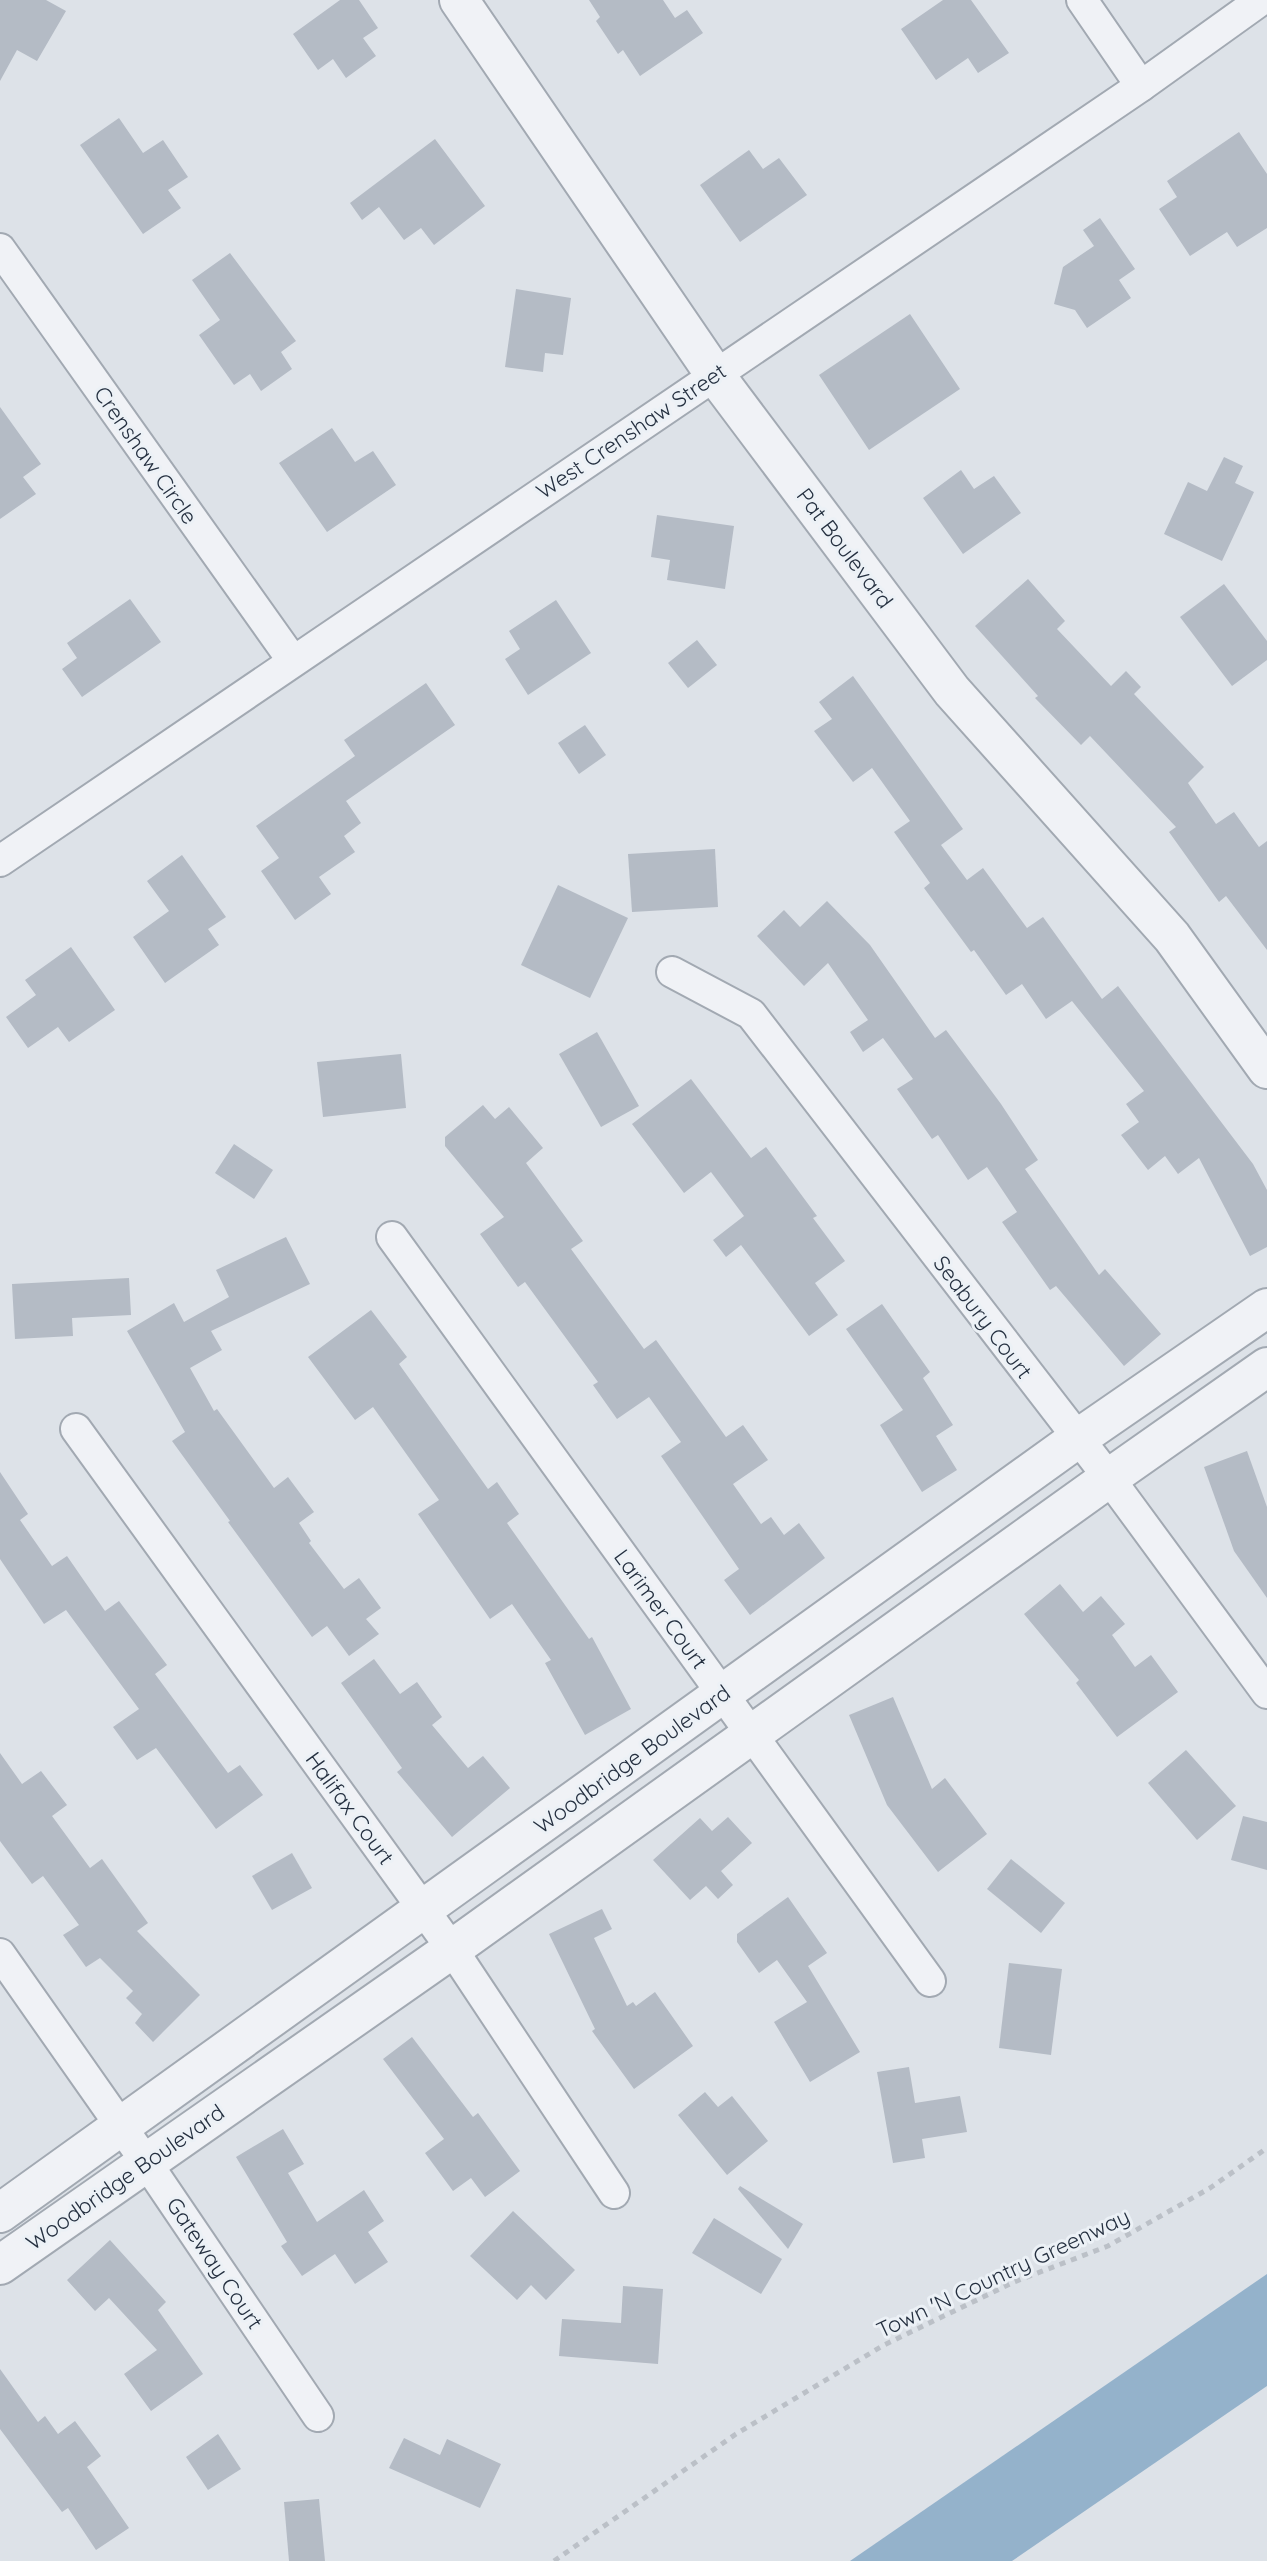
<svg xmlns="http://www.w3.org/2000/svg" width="1267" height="2561" viewBox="0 0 1267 2561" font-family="Quicksand,sans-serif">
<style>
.water{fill:#94b2cb}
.building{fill:#b4bbc5}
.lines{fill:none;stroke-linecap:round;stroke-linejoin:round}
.minor-casing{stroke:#a2a9b2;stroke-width:34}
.tertiary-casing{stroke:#a2a9b2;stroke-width:42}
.path{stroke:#bbc0c7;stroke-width:5;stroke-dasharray:6 6;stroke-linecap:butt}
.minor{stroke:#f0f2f6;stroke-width:30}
.tertiary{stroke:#f0f2f6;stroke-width:38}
.labels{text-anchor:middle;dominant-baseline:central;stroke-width:6;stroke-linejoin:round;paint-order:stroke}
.street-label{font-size:22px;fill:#253040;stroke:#ecf1f6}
</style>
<rect width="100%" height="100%" fill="#dde2e8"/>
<path class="water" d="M1267 2274V2386L1012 2561H850Z"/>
<g class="building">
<path d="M0 0H46L66 11 37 61 17 50 0 81Z"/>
<path d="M340 0H359L378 28 363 38 376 56 346 78 333 59 318 70 293 34Z"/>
<path d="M589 0H663L675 18 687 10 703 33 640 76 623 50 618 54 596 21 600 17Z"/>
<path d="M943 0H971L1009 53 978 73 968 58 936 80 901 29Z"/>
<path d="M119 118 143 153 163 140 188 177 168 190 181 208 143 234 80 145Z"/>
<path d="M1239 132 1267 174V228L1237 247 1227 232 1190 256 1159 209 1177 197 1167 181Z"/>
<path d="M435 139 485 206 434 245 421 228 404 240 379 207 362 220 350 203Z"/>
<path d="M749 150 763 169 779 158 807 195 740 242 700 185Z"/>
<path d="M1100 218 1135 269 1119 280 1131 298 1087 328 1075 310 1054 304 1063 267 1094 246 1083 230Z"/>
<path d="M230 253 296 341 281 352 292 369 261 391 250 374 234 385 199 335 220 320 192 280Z"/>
<path d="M516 289 571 298 563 355 545 353 543 372 505 367Z"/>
<path d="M910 314 960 389 869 450 819 375Z"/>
<path d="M0 407 41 464 23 477 36 494 0 519Z"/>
<path d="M332 428 355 462 373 451 396 485 327 532 279 463Z"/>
<path d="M1224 457 1243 466 1235 483 1254 492 1222 561 1164 534 1188 482 1207 491Z"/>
<path d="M961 470 974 489 994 476 1021 513 963 554 923 498Z"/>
<path d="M657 515 734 526 725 589 667 580 670 560 651 557Z"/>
<path d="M1028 579 1065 621 1057 629 1111 686 1126 671 1141 687 1134 694 1204 767 1188 783 1216 824 1234 812 1259 847 1267 841V950L1226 896 1219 902 1169 832 1176 827 1090 736 1081 745 1035 698 1038 696 975 626Z"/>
<path d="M1224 584 1267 641V660L1232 686 1180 617Z"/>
<path d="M130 599 161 642 82 697 62 669 77 658 67 643Z"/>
<path d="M556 600 591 653 528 695 505 659 520 649 509 631Z"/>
<path d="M697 640 717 665 688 688 668 663Z"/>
<path d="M853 676 963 829 941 845 967 880 983 868 1027 928 1043 917 1102 999 1118 986 1253 1164 1267 1190V1247L1250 1256 1199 1158 1178 1174 1165 1156 1148 1170 1121 1135 1139 1122 1126 1104 1144 1091 1072 1001 1046 1019 1022 984 1006 995 974 950 971 952 924 888 930 883 894 832 910 821 872 768 853 782 814 731 832 719 819 702Z"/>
<path d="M426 683 455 725 346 801 361 823 344 836 355 852 319 877 331 894 295 920 261 871 279 858 256 826 355 756 344 740Z"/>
<path d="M585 725 606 755 579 774 558 743Z"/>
<path d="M715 849 718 907 632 912 628 854Z"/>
<path d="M182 855 226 917 208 929 219 945 165 983 133 937 169 911 147 881Z"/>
<path d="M558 885 628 918 590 998 521 965Z"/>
<path d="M827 901 870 945 935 1038 946 1030 1001 1104 1038 1160 1025 1169 1099 1275 1105 1269 1161 1334 1124 1366 1056 1286 1050 1290 1002 1222 1017 1212 987 1167 968 1180 938 1135 932 1139 897 1089 913 1079 883 1038 863 1052 850 1032 868 1020 828 963 804 986 757 936 784 910 800 927Z"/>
<path d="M71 947 115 1010 69 1042 58 1027 28 1048 6 1017 36 995 25 980Z"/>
<path d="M597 1032 639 1106 601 1127 559 1054Z"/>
<path d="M401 1054 406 1108 323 1117 317 1062Z"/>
<path d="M691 1079 751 1158 766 1147 817 1216 813 1218 845 1261 815 1283 838 1315 809 1336 741 1245 726 1257 713 1240 744 1216 711 1172 684 1193 632 1124Z"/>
<path d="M483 1105 495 1119 509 1107 543 1148 526 1163 583 1241 571 1249 644 1349 656 1340 726 1437 743 1425 768 1460 733 1484 761 1524 771 1517 784 1535 799 1523 825 1558 750 1615 724 1580 739 1569 661 1456 681 1442 649 1397 617 1419 593 1385 598 1382 525 1282 518 1287 480 1234 504 1217 445 1146V1137Z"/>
<path d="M234 1144 273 1170 254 1199 215 1173Z"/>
<path d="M286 1237 310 1284 211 1331 222 1350 190 1368 214 1411 217 1409 274 1488 288 1477 314 1512 299 1523 311 1541 309 1543 344 1589 359 1578 381 1608 366 1619 379 1634 349 1656 327 1626 312 1637 228 1522 230 1521 172 1441 185 1432 127 1331 174 1303 184 1322 229 1297 216 1270Z"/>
<path d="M129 1278 131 1315 72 1318 73 1336 15 1339 12 1284Z"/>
<path d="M882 1304 930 1372 923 1378 953 1425 936 1436 957 1470 922 1492 880 1425 903 1410 846 1329Z"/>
<path d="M371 1310 407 1357 399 1364 488 1489 497 1482 519 1514 507 1523 589 1639 592 1637 631 1709 585 1735 545 1663 551 1660 512 1604 490 1619 418 1514 439 1500 373 1407 355 1420 308 1357Z"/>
<path d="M1247 1451 1267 1507V1598L1234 1551 1204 1467Z"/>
<path d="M0 1472 28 1514 20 1520 52 1566 67 1556 105 1611 119 1601 167 1665 155 1674 228 1773 240 1765 263 1795 216 1829 156 1748 137 1760 113 1727 139 1709 66 1610 44 1624 0 1559Z"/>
<path d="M1060 1584 1083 1612 1101 1596 1125 1624 1112 1635 1135 1667 1151 1655 1178 1692 1117 1737 1076 1683 1079 1680 1024 1614Z"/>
<path d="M374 1659 400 1694 417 1682 442 1717 432 1725 468 1768 483 1756 510 1788 452 1837 397 1772 402 1768 341 1683Z"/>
<path d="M893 1697 932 1789 945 1778 987 1834 938 1872 887 1805 849 1715Z"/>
<path d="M1186 1750 1236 1806 1197 1840 1148 1783Z"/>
<path d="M0 1753 22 1784 41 1771 67 1805 52 1816 90 1868 102 1859 148 1923 137 1931 200 1995 153 2042 135 2023 142 2014 126 1998 133 1991 100 1958 86 1967 63 1935 79 1925 43 1876 32 1884 0 1841Z"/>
<path d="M1243 1816 1267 1822V1870L1231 1860Z"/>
<path d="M728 1817 752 1843 721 1871 733 1885 718 1899 706 1886 690 1900 653 1860 700 1818 712 1831Z"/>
<path d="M292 1853 312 1888 272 1910 252 1876Z"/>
<path d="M1011 1859 1065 1903 1041 1933 987 1889Z"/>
<path d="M788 1897 827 1953 808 1966 860 2052 810 2082 774 2022 807 2002 777 1960 759 1973 737 1942V1934Z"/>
<path d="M602 1909 612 1929 594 1938 627 2006 633 2002 636 2006 655 1992 693 2046 634 2089 592 2031 595 2029 549 1934Z"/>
<path d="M1009 1963 1062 1969 1051 2055 999 2048Z"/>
<path d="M412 2037 473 2117 478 2113 520 2171 485 2197 471 2178 453 2191 425 2153 444 2139 383 2059Z"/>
<path d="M909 2067 915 2103 960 2096 967 2132 922 2139 925 2158 893 2163 877 2072Z"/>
<path d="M705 2092 718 2107 732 2096 768 2141 727 2175 678 2115Z"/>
<path d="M283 2129 304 2164 288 2173 317 2222 364 2190 384 2221 368 2232 388 2262 355 2284 335 2254 302 2276 281 2246 287 2242 236 2157Z"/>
<path d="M740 2186 803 2224 788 2249 738 2189Z"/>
<path d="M513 2211 575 2270 546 2300 531 2285 517 2300 470 2256Z"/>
<path d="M714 2218 782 2259 761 2294 692 2253Z"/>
<path d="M110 2240 166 2302 158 2310 203 2374 151 2411 124 2374 157 2350 109 2298 95 2311 67 2280Z"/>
<path d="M623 2286 663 2289 658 2364 559 2356 562 2319 621 2323Z"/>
<path d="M0 2369 38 2422 45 2416 58 2434 75 2421 101 2456 87 2467 129 2528 96 2550 68 2508 62 2512 0 2429Z"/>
<path d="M218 2434 241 2469 208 2490 186 2457Z"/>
<path d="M404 2438 440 2455 447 2439 501 2464 480 2508 389 2468Z"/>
<path d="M319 2499 325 2561H289L284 2502Z"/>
</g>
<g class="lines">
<defs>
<g id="minor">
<path d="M1082 0 1141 86"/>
<path d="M0 249 293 661"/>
<path d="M0 861 1141 86 1261 0"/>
<path d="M672 972 751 1014 1109 1478 1267 1693"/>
<path d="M392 1237 930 1981"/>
<path d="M76 1429 452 1949 614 2193"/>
<path d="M0 1954 146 2162 318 2416"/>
</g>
<g id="tertiary">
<path d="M459 0 715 375 952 691 1172 937 1267 1069"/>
<path d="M0 2213 1077 1439 1267 1308"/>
<path d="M0 2265 452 1949 1109 1478 1267 1367"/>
</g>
</defs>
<use href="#minor" class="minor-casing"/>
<use href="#tertiary" class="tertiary-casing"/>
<path class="path" d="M554 2561 736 2434 884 2345 1014 2282 1108 2246 1210 2188 1267 2148"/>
<use href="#minor" class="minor"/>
<use href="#tertiary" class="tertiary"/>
</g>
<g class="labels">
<g class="street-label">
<text transform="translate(631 431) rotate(-34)">West Crenshaw Street</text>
<text transform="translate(146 455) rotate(55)">Crenshaw Circle</text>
<text transform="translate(845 548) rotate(53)">Pat Boulevard</text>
<text transform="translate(983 1317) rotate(53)">Seabury Court</text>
<text transform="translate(661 1609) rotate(54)">Larimer Court</text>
<text transform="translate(632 1759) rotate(-36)">Woodbridge Boulevard</text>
<text transform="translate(350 1808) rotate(54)">Halifax Court</text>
<text transform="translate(125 2177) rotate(-35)">Woodbridge Boulevard</text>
<text transform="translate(215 2263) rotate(56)">Gateway Court</text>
<text transform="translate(1003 2273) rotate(-25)">Town 'N Country Greenway</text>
</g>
</g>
</svg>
